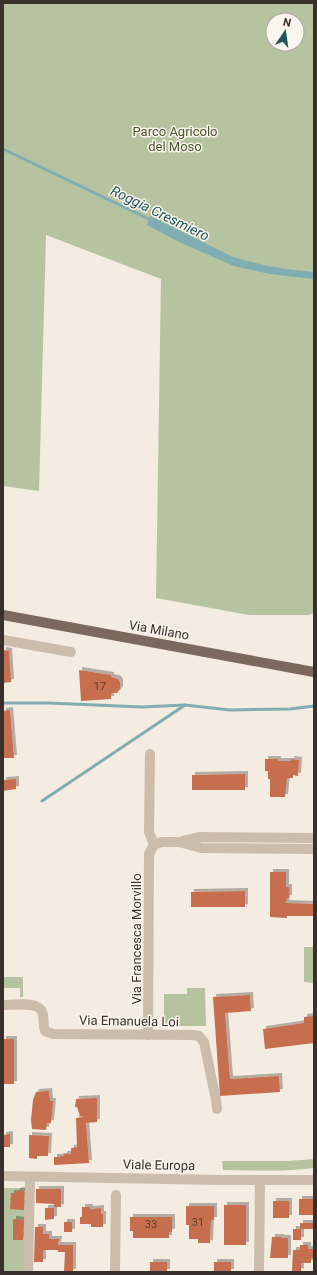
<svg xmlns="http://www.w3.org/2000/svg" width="317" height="1275" viewBox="0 0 317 1275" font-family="Roboto,sans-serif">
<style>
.green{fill:#b6c3a0;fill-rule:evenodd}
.water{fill:#80adb1}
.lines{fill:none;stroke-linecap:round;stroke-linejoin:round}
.stream{stroke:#80adb1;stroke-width:3}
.building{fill:#c66e4d;filter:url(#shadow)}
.minor{stroke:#ccbcac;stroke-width:10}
.major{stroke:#7c685c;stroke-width:10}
.labels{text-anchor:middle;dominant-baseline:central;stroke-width:3;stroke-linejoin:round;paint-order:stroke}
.number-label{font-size:11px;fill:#5d4034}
.park-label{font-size:13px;fill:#48592f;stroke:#fbf5ee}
.street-label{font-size:13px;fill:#3a302b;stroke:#fbf5ee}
.water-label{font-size:14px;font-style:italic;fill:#20575c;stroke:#fbf5ee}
</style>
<defs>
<filter id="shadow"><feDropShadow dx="3" dy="-3" stdDeviation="0" flood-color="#0004"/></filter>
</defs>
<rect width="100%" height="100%" fill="#f4ebe1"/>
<g class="green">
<path d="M3 3H314V613L309 615H249L156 598 161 279 46 235 39 491 3 486ZM273 20H297V44H273Z"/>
<path d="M304 947H314V983L304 982Z"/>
<path d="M3 977H23V997H20V988H3Z"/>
<path d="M187 988H205L206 1026H164V994H187Z"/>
<path d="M314 1159V1168C284 1172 253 1170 223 1170L222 1161H288Z"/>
<path d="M3 1188H26L24 1272H3Z"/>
</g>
<path class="water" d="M150 216 231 256C257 265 286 270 314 272V279L270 274 234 266 179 242 147 225Z"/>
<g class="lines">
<g class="stream">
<path d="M3 149 153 221"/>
<path d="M3 703H49L142 707 185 705 230 710 290 709 314 706"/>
<path d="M42 801 185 705"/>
</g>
</g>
<g class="building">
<path d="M3 650 9 651 11 682 3 683Z"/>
<path d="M79 670 111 675V677L118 679 120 682V689L117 693H111V699L81 701Z"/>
<path d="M10 710 14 758H3V711Z"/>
<path d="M265 759H278V761H291V759L299 760 298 776 293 775V778H287L285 797H270V779H268V771H265Z"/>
<path d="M245 774V790H192V775Z"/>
<path d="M16 779V789L3 791V780Z"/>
<path d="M270 872H286V887H289V898H287L286 903 314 904V916H287V918L270 917Z"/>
<path d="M245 891V907H191V892Z"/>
<path d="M250 995 251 1011 225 1013 230 1079 279 1076 280 1092 220 1096 213 997Z"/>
<path d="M314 1016V1043L265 1049 263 1029 304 1023V1017Z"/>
<rect x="3" y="1039" width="11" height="45"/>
<path d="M49 1091 50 1101H53L51 1123H47L46 1130 32 1129 31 1120 33 1100 36 1092Z"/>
<path d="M97 1098V1122L86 1123 89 1163 54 1165V1157H60V1156H64V1154H71V1148L77 1147 76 1118 84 1117 80 1116 77 1107H75L76 1099Z"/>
<path d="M10 1134V1147H3V1135Z"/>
<path d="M29 1135 49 1136 48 1156H37V1159L29 1158Z"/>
<path d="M36 1189H61V1207H54V1204L36 1203Z"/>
<path d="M21 1190 25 1192 24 1210 10 1209 11 1193H16L17 1191Z"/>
<rect x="299" y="1199" width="15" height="16"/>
<rect x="273" y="1201" width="16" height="17"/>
<rect x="224" y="1205" width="22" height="40"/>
<path d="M186 1206H214V1220H211L210 1243H198V1239H189V1225H186Z"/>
<path d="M82 1207H90V1209L101 1208V1214H103V1227H91V1224H80V1217H82Z"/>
<path d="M45 1208H54V1219L45 1220Z"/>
<path d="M130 1217H172V1232H169V1238H133V1231H130Z"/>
<path d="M13 1219 24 1220 23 1240H13Z"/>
<rect x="64" y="1222" width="8" height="10"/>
<path d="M300 1223H314V1229H301V1240H293V1229H300Z"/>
<path d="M35 1227H43V1234H49V1239H59L58 1245H73V1272H64L65 1252H58V1250H43V1262H34Z"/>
<path d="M272 1237H281V1238H288V1258H270Z"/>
<path d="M300 1245H308V1249H314V1258H311V1263H301V1271H292L293 1250H300Z"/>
<rect x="150" y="1262" width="17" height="10"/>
<rect x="214" y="1262" width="17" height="10"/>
</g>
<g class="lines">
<g class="minor">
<path d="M3 640 71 652"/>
<path d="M150 754 149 832 154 845"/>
<path d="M314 838 199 837 179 842 201 848 314 849"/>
<path d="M154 845 161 842H179"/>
<path d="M3 1005C13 1005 39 1001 42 1012 45 1018 42 1023 45 1031L53 1034 193 1035 199 1036 204 1042 216 1100 217 1109"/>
<path d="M148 1035 149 854 154 845"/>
<path d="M3 1176 219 1180H314"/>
<path d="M28 1272 30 1177"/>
<path d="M115 1272 116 1195"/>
<path d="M259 1272 260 1180"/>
</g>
<path class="major" d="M3 615 314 672"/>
</g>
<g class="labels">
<g class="number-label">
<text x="100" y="686">17</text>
<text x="198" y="1222">31</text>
<text x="151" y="1224">33</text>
</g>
<g class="park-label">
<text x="175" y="131">Parco Agricolo<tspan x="175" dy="15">del Moso</tspan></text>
</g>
<g class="street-label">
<text transform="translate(159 630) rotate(10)">Via Milano</text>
<text transform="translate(136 939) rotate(-90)">Via Francesca Morvillo</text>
<text transform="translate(129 1021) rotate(1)">Via Emanuela Loi</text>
<text transform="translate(159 1165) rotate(1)">Viale Europa</text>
</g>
<g class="water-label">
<text transform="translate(160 213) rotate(26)">Roggia Cresmiero</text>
</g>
</g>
<rect width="317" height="1275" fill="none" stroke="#3a302b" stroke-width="8"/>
<g transform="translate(285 32) rotate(13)"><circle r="19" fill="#fbf5ee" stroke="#aea6a0"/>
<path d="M0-3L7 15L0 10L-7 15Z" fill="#20575c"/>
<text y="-6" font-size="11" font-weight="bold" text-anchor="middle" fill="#3a302b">N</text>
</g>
</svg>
